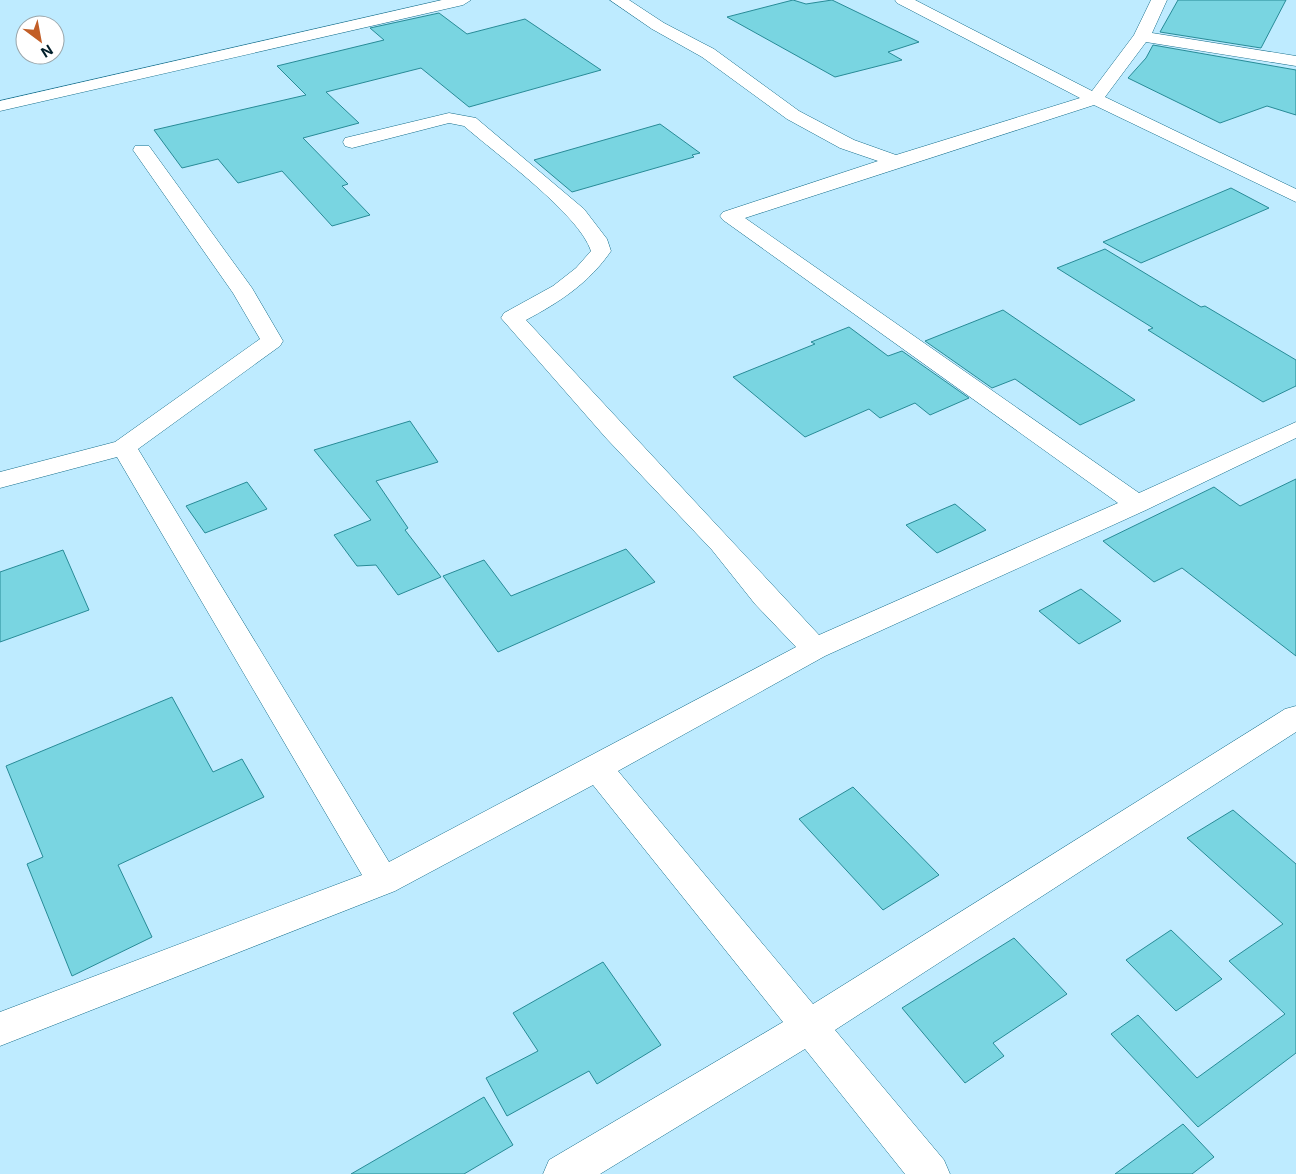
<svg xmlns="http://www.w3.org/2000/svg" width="1296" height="1174" viewBox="0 0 1296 1174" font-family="Inter,sans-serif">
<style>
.building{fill:#79d5e1;stroke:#288b97}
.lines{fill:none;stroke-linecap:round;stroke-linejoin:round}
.minor-casing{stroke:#166e8b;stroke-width:1}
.minor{fill:#fff;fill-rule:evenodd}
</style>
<rect width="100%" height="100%" fill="#beebff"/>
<g class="building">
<path d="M793 0 806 4 832 0 919 42 888 52 902 60 835 77 727 17Z"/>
<path d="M1178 0H1286L1261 48 1160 32Z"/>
<path d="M439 13 467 34 525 19 601 70 469 107 421 68 326 92 359 123 303 138 348 184 342 186 370 215 332 226 282 171 238 183 218 159 182 168 154 130 306 95 277 66 384 40 370 28Z"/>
<path d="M1153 45 1296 70V115L1267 106 1220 123 1128 78 1146 58Z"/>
<path d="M660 124 700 153 692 155 694 157 572 192 534 160Z"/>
<path d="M1231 188 1269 208 1141 263 1103 242Z"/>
<path d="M1105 249 1201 307 1205 306 1296 360V386L1263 402 1148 330 1153 328 1057 268Z"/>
<path d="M1003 310 1135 400 1080 425 1015 379 992 388 925 341Z"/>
<path d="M849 327 888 356 902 351 969 398 930 415 915 403 880 418 869 409 805 437 733 377 815 344 811 342Z"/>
<path d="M410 421 438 462 376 481 408 528 405 530 441 577 398 595 376 565 357 566 334 535 371 520 314 450Z"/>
<path d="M1296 479V656L1182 568 1154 582 1103 541 1214 487 1240 506Z"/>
<path d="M247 482 267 509 205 533 186 506Z"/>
<path d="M955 504 986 530 937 553 906 525Z"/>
<path d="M626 549 655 582 498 652 443 576 484 560 511 596Z"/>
<path d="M63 550 89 610 0 642V572Z"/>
<path d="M1081 589 1121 621 1079 644 1039 611Z"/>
<path d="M172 697 213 772 242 759 264 797 118 865 152 937 72 976 27 864 43 857 6 766Z"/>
<path d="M853 787 939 875 883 910 799 819Z"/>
<path d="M1233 810 1296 864V1053L1198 1127 1111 1034 1138 1015 1197 1078 1285 1014 1229 961 1283 924 1187 838Z"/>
<path d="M1171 930 1222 979 1176 1011 1126 960Z"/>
<path d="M1014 938 1067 994 993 1043 1004 1056 965 1083 902 1008Z"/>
<path d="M603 962 661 1045 597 1084 589 1071 507 1116 486 1078 538 1051 513 1013Z"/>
<path d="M484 1097 513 1145 464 1174H351Z"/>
<path d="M1183 1124 1214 1157 1192 1174H1115Z"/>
</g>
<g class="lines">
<defs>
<g id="minor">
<path d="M442 0H471L463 5 0 111V101Z"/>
<path d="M610 0H629L664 23 714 49 799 111 854 140 896 155 1080 98 897 3 895 0H915L1092 91 1134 35 1151 0H1167L1152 33 1296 56V66L1146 42 1105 97 1296 189V202L1094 105 745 218 1139 493 1296 422V438L1146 510 825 656 618 771 813 1004 1285 709 1296 706V732L835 1030 944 1160 950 1174H905L805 1049 600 1174H543L549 1160 783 1022 593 785 395 891 0 1046V1012L362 875 117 457 0 488V472L115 442 260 339 233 293 133 150 135 146H149L252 288 283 341 280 346 138 449 389 862 796 647 755 604 712 550 606 438 501 318 504 313 553 286 576 268 591 251C579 214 496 154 464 126L449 123 352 148 345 146 343 142 345 138 449 113 476 118 584 209 607 239 611 251C589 283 560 302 526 320L819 635 1118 503 723 220 720 216 723 212 878 161 840 148 787 119 702 57 652 29Z"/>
</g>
</defs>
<use href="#minor" class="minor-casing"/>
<use href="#minor" class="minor"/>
</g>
<g transform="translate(40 40) rotate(148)"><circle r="24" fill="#ffffff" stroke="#99a5aa"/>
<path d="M0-4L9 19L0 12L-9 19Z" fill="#c25e27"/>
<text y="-8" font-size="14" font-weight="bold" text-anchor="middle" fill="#001e2a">N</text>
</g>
</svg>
